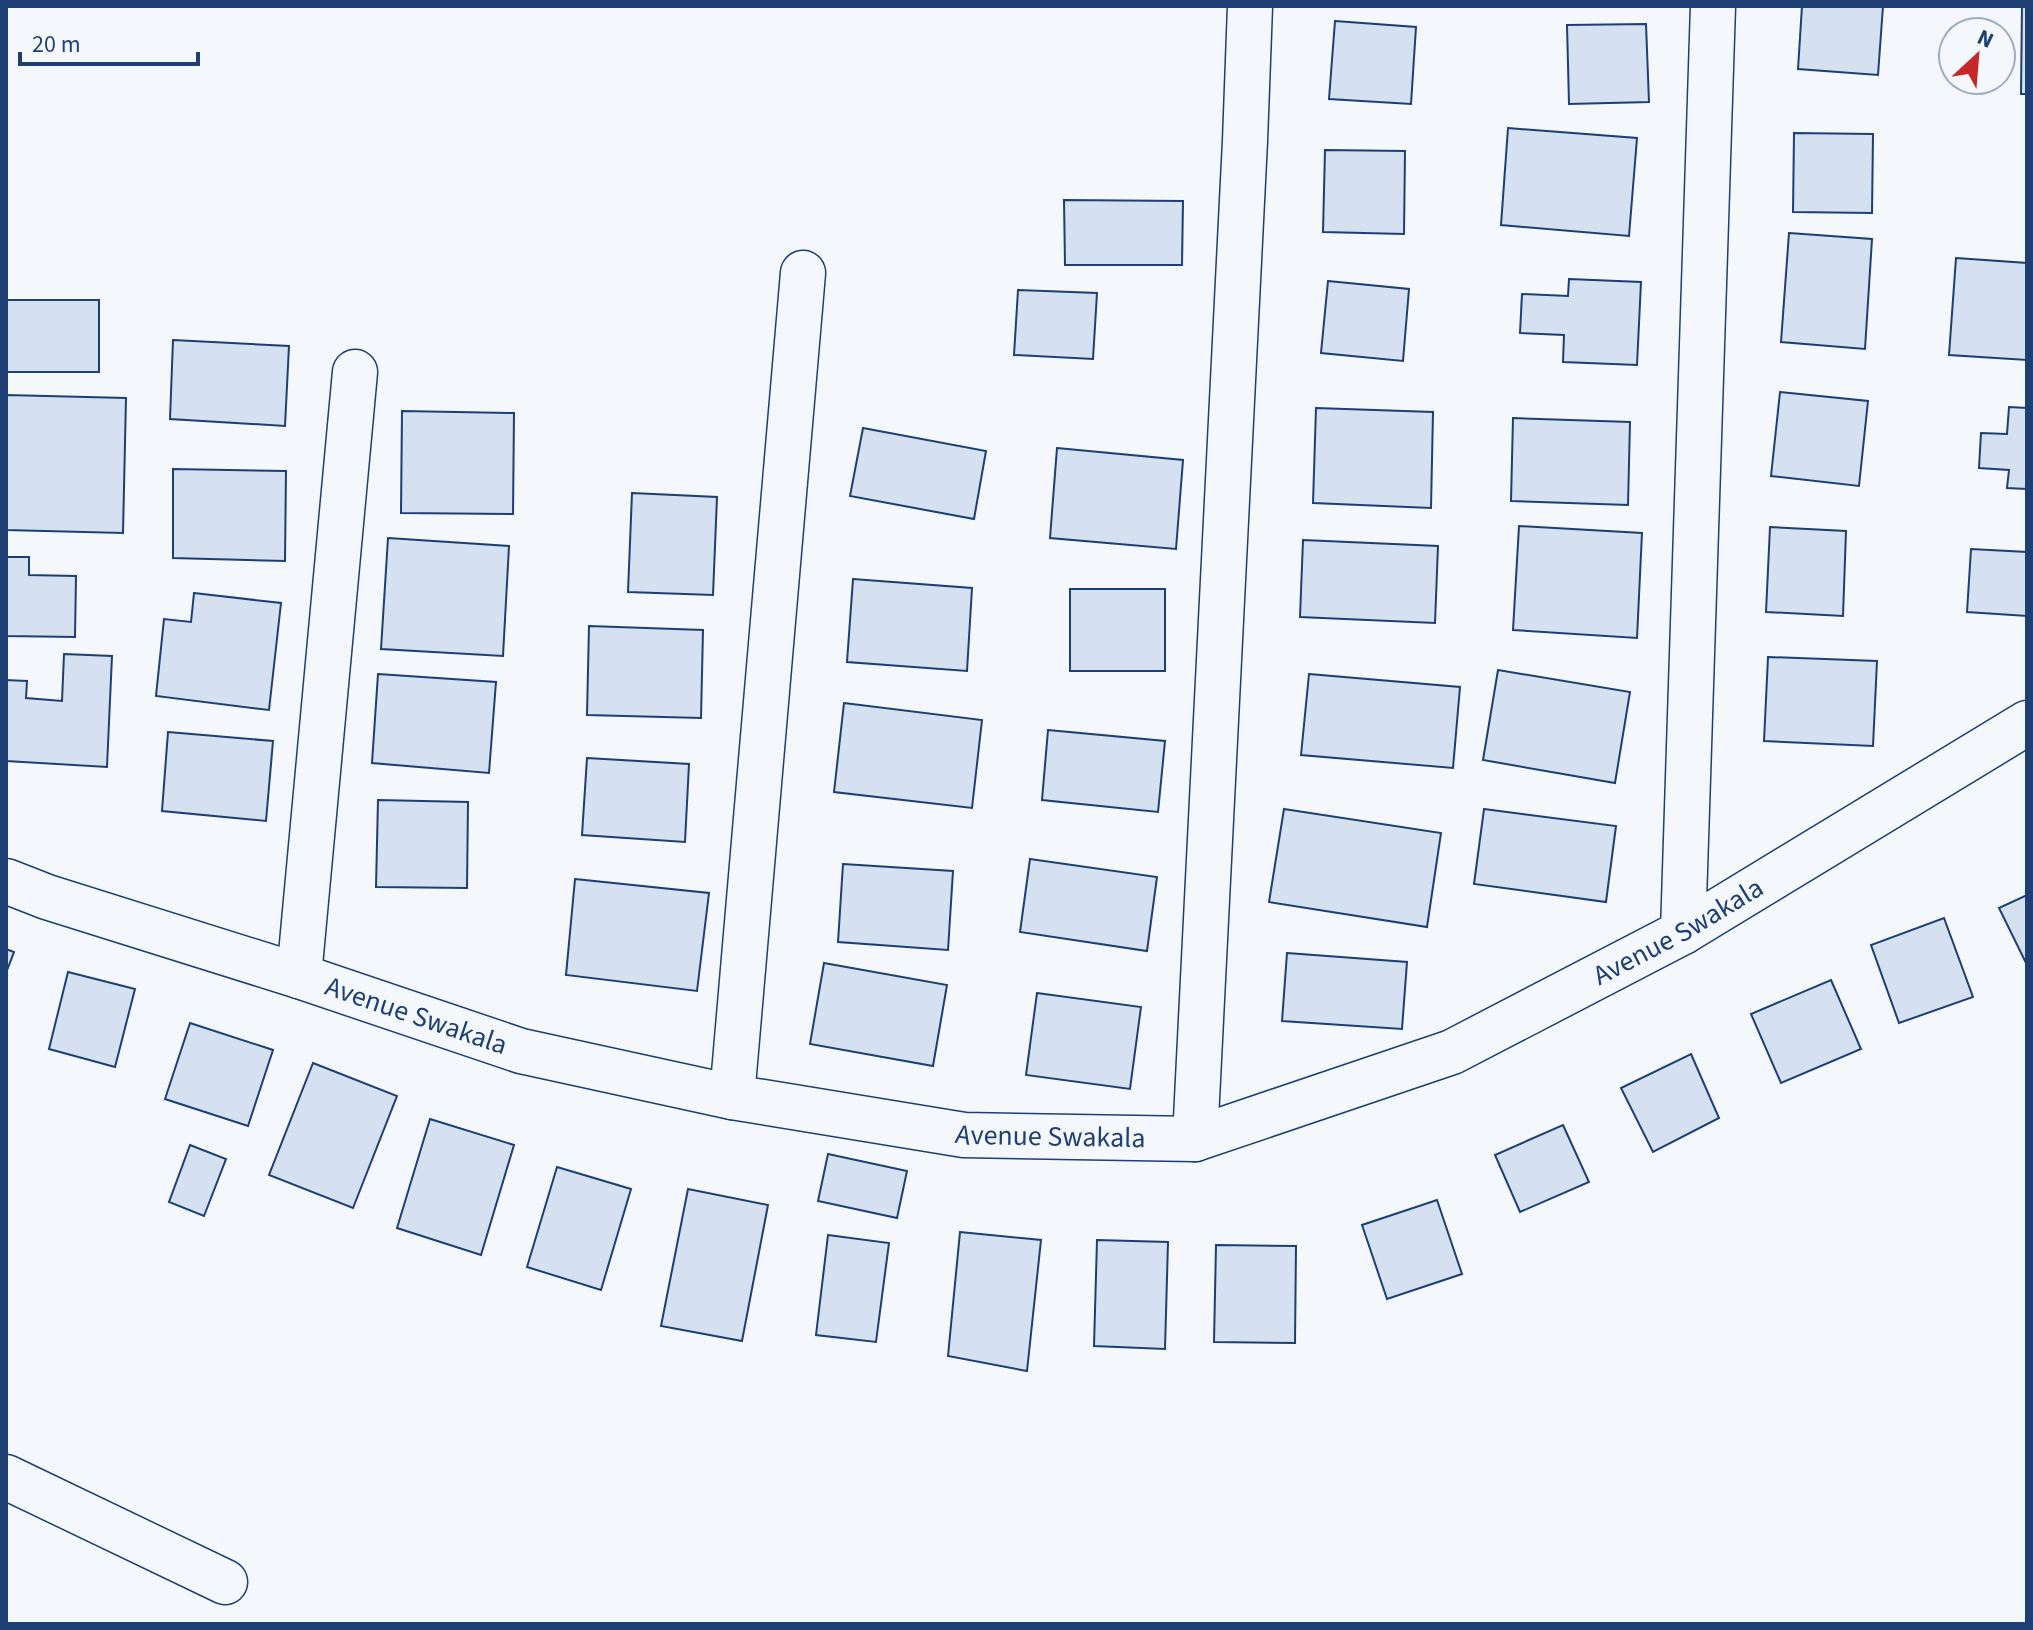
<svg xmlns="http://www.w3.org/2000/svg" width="2033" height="1630" viewBox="0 0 2033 1630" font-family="'Source Sans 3',sans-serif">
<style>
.building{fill:#d5e0f0;stroke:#1d3f73;stroke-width:2}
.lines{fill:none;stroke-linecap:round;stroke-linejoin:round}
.minor-casing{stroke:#1d3f73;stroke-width:47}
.minor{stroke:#f4f7fb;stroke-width:44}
.labels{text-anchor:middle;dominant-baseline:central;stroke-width:6;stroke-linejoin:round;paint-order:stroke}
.street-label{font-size:28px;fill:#1d3f73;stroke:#f4f7fb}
</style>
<rect width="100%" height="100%" fill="#f4f7fb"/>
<g class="building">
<path d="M1802 6H1883L1878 75 1798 69Z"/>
<path d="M2022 6H2027V94H2021Z"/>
<path d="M1335 21 1416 27 1411 104 1329 99Z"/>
<path d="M1646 24 1649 102 1569 104 1567 25Z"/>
<path d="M1508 128 1637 138 1629 236 1501 225Z"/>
<path d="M1794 133 1873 134 1872 213 1793 212Z"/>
<rect x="2026" y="145" width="1" height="79"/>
<path d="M1325 150 1405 151 1404 234 1323 232Z"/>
<path d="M1064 200 1183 201 1182 265H1065Z"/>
<path d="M1789 233 1872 239 1865 349 1781 342Z"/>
<path d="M1956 258 2027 263V360L1949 355Z"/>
<path d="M1569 279 1641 282 1637 365 1563 362 1564 335 1520 333 1522 294 1568 296Z"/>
<path d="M1328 281 1409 289 1403 361 1321 353Z"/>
<path d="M1018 290 1097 293 1093 359 1014 355Z"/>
<rect x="6" y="300" width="93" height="72"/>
<path d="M173 340 289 346 285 426 170 419Z"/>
<path d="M1780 392 1868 401 1859 486 1771 476Z"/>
<path d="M6 395 126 398 123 533 6 530Z"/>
<path d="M2009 407 2027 408V489L2007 488 2009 470 1979 468 1981 433 2007 434Z"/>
<path d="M1316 408 1433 412 1431 508 1313 503Z"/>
<path d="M402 411 514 413 513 514 401 513Z"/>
<path d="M1513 418 1630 422 1628 505 1511 501Z"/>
<path d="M863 428 986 451 974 519 850 496Z"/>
<path d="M1057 448 1183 460 1176 549 1050 538Z"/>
<path d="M173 469 286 471 285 561 173 558Z"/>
<path d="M632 493 717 497 713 595 628 592Z"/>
<path d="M1519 526 1642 533 1637 638 1513 630Z"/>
<path d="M1770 527 1846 531 1843 616 1766 612Z"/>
<path d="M388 538 509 546 503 656 381 649Z"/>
<path d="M1303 540 1438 546 1435 623 1300 617Z"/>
<path d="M1971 549 2027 552V616L1967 612Z"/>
<path d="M6 557H29V575L76 576 75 637 6 636Z"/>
<path d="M853 579 972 588 967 671 847 662Z"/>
<rect x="1070" y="589" width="95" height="82"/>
<path d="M194 593 281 603 269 710 156 696 164 619 191 622Z"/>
<path d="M589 626 703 630 701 718 587 715Z"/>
<path d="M64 654 112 656 107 767 6 761V680L27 681 26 698 62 701Z"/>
<path d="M1768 657 1877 661 1873 746 1764 741Z"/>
<path d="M1498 670 1630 692 1615 783 1483 760Z"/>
<path d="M378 674 496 682 489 773 372 763Z"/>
<path d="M1309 674 1460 687 1453 768 1301 755Z"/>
<path d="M844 703 982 720 972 808 834 792Z"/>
<path d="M1048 730 1165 741 1158 812 1042 800Z"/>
<path d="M168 732 273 741 266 821 162 811Z"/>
<path d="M587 758 689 764 685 842 582 835Z"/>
<path d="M378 800 468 802 467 888 376 887Z"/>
<path d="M1284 809 1441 833 1427 927 1269 902Z"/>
<path d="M1484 809 1616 826 1606 902 1474 884Z"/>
<path d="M1030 859 1157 877 1147 951 1020 932Z"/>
<path d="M843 864 953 871 948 950 838 942Z"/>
<path d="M575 879 709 893 697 991 566 975Z"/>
<path d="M2027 895V965L1999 908Z"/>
<path d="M1944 918 1973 997 1899 1023 1871 945Z"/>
<path d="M6 949 14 952 6 973Z"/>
<path d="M1287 953 1407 962 1402 1029 1282 1021Z"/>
<path d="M824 963 947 985 933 1066 810 1044Z"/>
<path d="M68 972 135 989 115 1067 49 1049Z"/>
<path d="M1831 980 1861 1049 1781 1083 1751 1014Z"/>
<path d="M1037 993 1141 1007 1130 1089 1026 1075Z"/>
<path d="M190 1023 273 1050 248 1126 165 1099Z"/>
<path d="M1691 1054 1719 1118 1653 1152 1621 1088Z"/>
<path d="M313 1063 397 1096 353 1208 269 1175Z"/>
<path d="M430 1119 514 1145 481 1255 397 1228Z"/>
<path d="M1563 1125 1589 1182 1520 1212 1495 1155Z"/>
<path d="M190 1145 226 1159 204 1216 169 1202Z"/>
<path d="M828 1154 907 1171 897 1218 818 1201Z"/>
<path d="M557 1167 631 1189 601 1290 527 1267Z"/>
<path d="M688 1189 768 1205 742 1341 661 1326Z"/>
<path d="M1437 1200 1462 1274 1387 1299 1362 1225Z"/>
<path d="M960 1232 1041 1240 1027 1371 948 1356Z"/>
<path d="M828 1235 889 1243 876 1342 816 1335Z"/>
<path d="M1097 1240 1168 1242 1165 1349 1094 1346Z"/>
<path d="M1216 1245 1296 1246 1295 1343 1214 1342Z"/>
</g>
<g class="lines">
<defs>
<g id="minor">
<path id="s1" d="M6 881 47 897 299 976 521 1051 732 1097 964 1135 1195 1139 1452 1052 1683 932 2027 723"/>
<path d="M1683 932 1713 6"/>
<path d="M299 976 355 372"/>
<path d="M732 1097 803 273"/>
<path d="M1195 1139 1245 141 1250 6"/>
<path d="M6 1477 225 1582"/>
</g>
</defs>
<use href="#minor" class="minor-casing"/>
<use href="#minor" class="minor"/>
</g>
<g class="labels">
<g class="street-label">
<text stroke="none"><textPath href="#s1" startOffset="1752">Avenue Swakala</textPath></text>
<text stroke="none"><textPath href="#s1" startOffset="432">Avenue Swakala</textPath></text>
<text stroke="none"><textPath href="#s1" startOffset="1080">Avenue Swakala</textPath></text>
</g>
</g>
<rect width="2033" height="1630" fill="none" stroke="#1d3f73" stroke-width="16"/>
<g transform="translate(1977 56) rotate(26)"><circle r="38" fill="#f4f7fb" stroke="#9eadc5" stroke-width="2"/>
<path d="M0-6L14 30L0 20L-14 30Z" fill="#c62828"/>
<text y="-12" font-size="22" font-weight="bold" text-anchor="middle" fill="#1d3f73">N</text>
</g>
<path d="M20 52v12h178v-12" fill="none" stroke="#1d3f73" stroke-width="4"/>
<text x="32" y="52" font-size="24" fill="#1d3f73" stroke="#f4f7fb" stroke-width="6" paint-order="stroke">20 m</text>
</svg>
